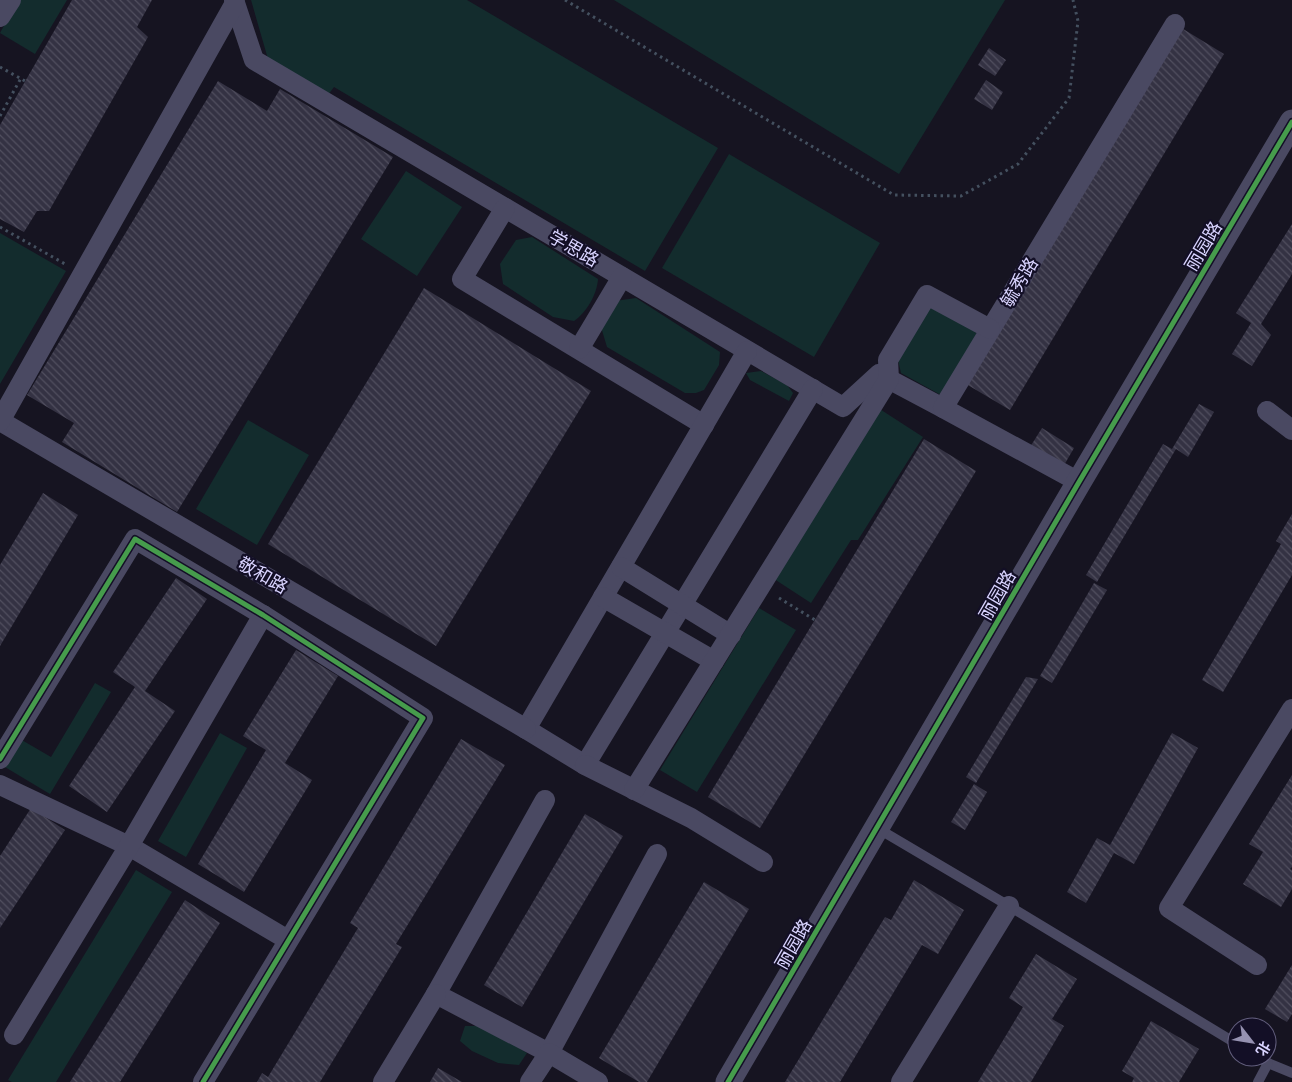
<svg xmlns="http://www.w3.org/2000/svg" width="1292" height="1082" viewBox="0 0 1292 1082" font-family="Mulish,'Noto Sans SC',sans-serif">
<style>
.green{fill:#132c2d}
.building{fill:url(#building-back-hatch)}
.lines{fill:none;stroke-linecap:round;stroke-linejoin:round}
.path{stroke:#44505f;stroke-width:3;stroke-dasharray:2.5 4;stroke-linecap:butt}
.service{stroke:#4a4962;stroke-width:10}
.minor{stroke:#4a4962;stroke-width:20}
.tertiary{stroke:#4a4962;stroke-width:25}
.cycleway-casing{stroke:#130f26;stroke-width:8}
.cycleway{stroke:#469c4c;stroke-width:5}
.labels{text-anchor:middle;dominant-baseline:central;stroke-width:4.5;stroke-linejoin:round;paint-order:stroke}
.street-label{font-size:18px;fill:#d9d4ff;stroke:#130f26}
</style>
<defs>
<pattern id="building-back-hatch" width="6" height="6" patternUnits="userSpaceOnUse" patternTransform="scale(1.25)"><rect width="6" height="6" fill="#343243"/><path d="M-1 5l2 2M0 0l6 6M5-1l2 2" fill="none" stroke="#514f5f"/></pattern>
</defs>
<rect width="100%" height="100%" fill="#161421"/>
<g class="green">
<path d="M18 0H67L35 54 0 33Z"/>
<path d="M251 0H467L718 148 645 271 334 87 328 95 268 59Z"/>
<path d="M614 0H1005L899 174Z"/>
<path d="M729 154 880 243 814 357 662 268Z"/>
<path d="M406 171 462 207 417 276 361 239Z"/>
<path d="M0 233 66 271 0 384Z"/>
<path d="M532 237 598 279C597 294 587 312 574 321L553 317 503 284 500 264 516 240Z"/>
<path d="M636 298 720 352 719 365 704 390 696 393H685L607 347 601 327 615 301Z"/>
<path d="M932 303 973 327 979 339 948 393 939 394 901 373 898 360Z"/>
<path d="M761 371 787 385 793 393 789 401 750 380 746 373Z"/>
<path d="M872 404 923 437 858 540H851L811 603 765 573Z"/>
<path d="M248 420 309 455 257 545 196 509Z"/>
<path d="M759 608 796 630 697 792 660 770Z"/>
<path d="M95 683 111 692 50 794 0 764 8 732 51 757Z"/>
<path d="M220 733 247 748 186 857 158 841Z"/>
<path d="M136 870 172 892 56 1082H12L8 1080Z"/>
<path d="M465 1026H483L527 1053 519 1065 498 1063 472 1051 460 1041Z"/>
</g>
<g class="building">
<path d="M72 0H152L137 27 148 37 49 211H37L24 232 0 219V125Z"/>
<path d="M1175 24 1224 54 1010 410 961 381Z"/>
<path d="M989 48 1006 60 995 76 978 65Z"/>
<path d="M986 80 1003 92 992 110 974 99Z"/>
<path d="M218 81 267 111 280 89 393 157 177 512 62 442 74 423 27 395Z"/>
<path d="M1292 224V274L1261 324 1271 335 1252 366 1232 354 1251 323 1236 313Z"/>
<path d="M424 288 591 391 436 646 268 544Z"/>
<path d="M1199 404 1214 412 1188 457 1176 449 1097 582 1086 575 1163 444 1172 449Z"/>
<path d="M1042 428 1074 448 1063 467 1030 447Z"/>
<path d="M924 439 976 471 760 828 708 797Z"/>
<path d="M43 493 78 515 0 646V565Z"/>
<path d="M1292 514V575L1223 692 1202 680 1281 544 1276 541Z"/>
<path d="M176 578 207 599 145 691 175 711 107 812 69 786 135 687 113 672Z"/>
<path d="M1094 583 1107 590 1052 683 1040 676Z"/>
<path d="M296 650 338 676 285 763 312 780 244 892 198 864 266 750 243 736Z"/>
<path d="M1026 677 1038 679 976 783 966 777Z"/>
<path d="M1172 733 1198 748 1134 864 1114 853 1086 903 1067 892 1097 838 1110 845Z"/>
<path d="M461 739 505 765 396 944 402 947 320 1082H257L262 1073 268 1077 358 928 350 923Z"/>
<path d="M1292 775V867L1290 869 1292 870V889L1281 907 1243 884 1263 852 1249 844Z"/>
<path d="M974 784 987 792 965 830 951 822Z"/>
<path d="M31 808 65 830 0 928V856Z"/>
<path d="M585 814 623 836 522 1007 484 985Z"/>
<path d="M914 880 964 910 938 954 922 945 840 1082H785L885 917 891 920Z"/>
<path d="M704 882 749 909 647 1082H639L599 1058Z"/>
<path d="M185 900 220 923 120 1082H70Z"/>
<path d="M1036 954 1077 979 1052 1019 1064 1026 1031 1082H978L1023 1007 1009 998Z"/>
<path d="M1292 965V1014L1287 1022 1265 1009Z"/>
<path d="M1151 1021 1199 1049 1179 1082H1132L1134 1078 1122 1071Z"/>
<path d="M438 1068 462 1082H430Z"/>
</g>
<g class="lines">
<g class="path">
<path d="M565 0 894 195 961 196 1018 164 1069 98 1078 21 1073 0"/>
<path d="M0 67 25 81"/>
<path d="M0 116 21 78"/>
<path d="M0 227 65 264"/>
<path d="M779 598 815 620"/>
</g>
<g class="service">
<path d="M877 828 1009 906 1237 1044"/>
<path d="M1258 1057 1268 1063 1292 1073"/>
<path d="M1258 1082 1268 1063"/>
</g>
<g class="minor">
<path d="M234 0 254 60 843 407 879 374 943 408"/>
<path d="M0 17 11 0"/>
<path d="M505 208 462 279 704 425"/>
<path d="M579 349 622 277"/>
<path d="M747 351 526 729 585 765 813 389"/>
<path d="M1267 411 1292 430"/>
<path d="M0 421 526 729"/>
<path d="M0 421 235 3"/>
<path d="M1079 482 943 408 1175 24"/>
<path d="M621 567 731 635"/>
<path d="M603 597 714 661"/>
<path d="M0 759 135 539 263 615 423 718 203 1082"/>
<path d="M585 765 691 818 763 862"/>
<path d="M0 785 129 846 288 940"/>
<path d="M634 790 889 379 888 360 927 295 990 329"/>
<path d="M545 800 436 994 549 1053 657 854"/>
<path d="M1257 965 1169 908 1292 709"/>
<path d="M14 1035 129 846 263 615"/>
<path d="M383 1082 436 994"/>
<path d="M530 1082 549 1053 598 1082"/>
<path d="M901 1082 1009 906"/>
</g>
<path class="tertiary" d="M728 1082 1079 482 1292 122"/>
<defs>
<g id="cycleway">
<path d="M0 759 135 539 263 615 423 718 203 1082"/>
<path d="M728 1082 1079 482 1292 122"/>
</g>
</defs>
<use href="#cycleway" class="cycleway-casing"/>
<use href="#cycleway" class="cycleway"/>
</g>
<g class="labels">
<g class="street-label">
<text transform="translate(1203 246) rotate(-59)">丽园路</text>
<text transform="translate(574 248) rotate(30)">学思路</text>
<text transform="translate(1019 282) rotate(-59)">毓秀路</text>
<text transform="translate(263 575) rotate(30)">敬和路</text>
<text transform="translate(997 595) rotate(-60)">丽园路</text>
<text transform="translate(793 944) rotate(-60)">丽园路</text>
</g>
</g>
<g transform="translate(1252 1042) rotate(121)"><circle r="24" fill="#130f26" stroke="#625e7d"/>
<path d="M0-4L9 19L0 12L-9 19Z" fill="#9591b1"/>
<text y="-8" font-size="14" font-weight="bold" text-anchor="middle" fill="#d9d4ff">北</text>
</g>
</svg>
